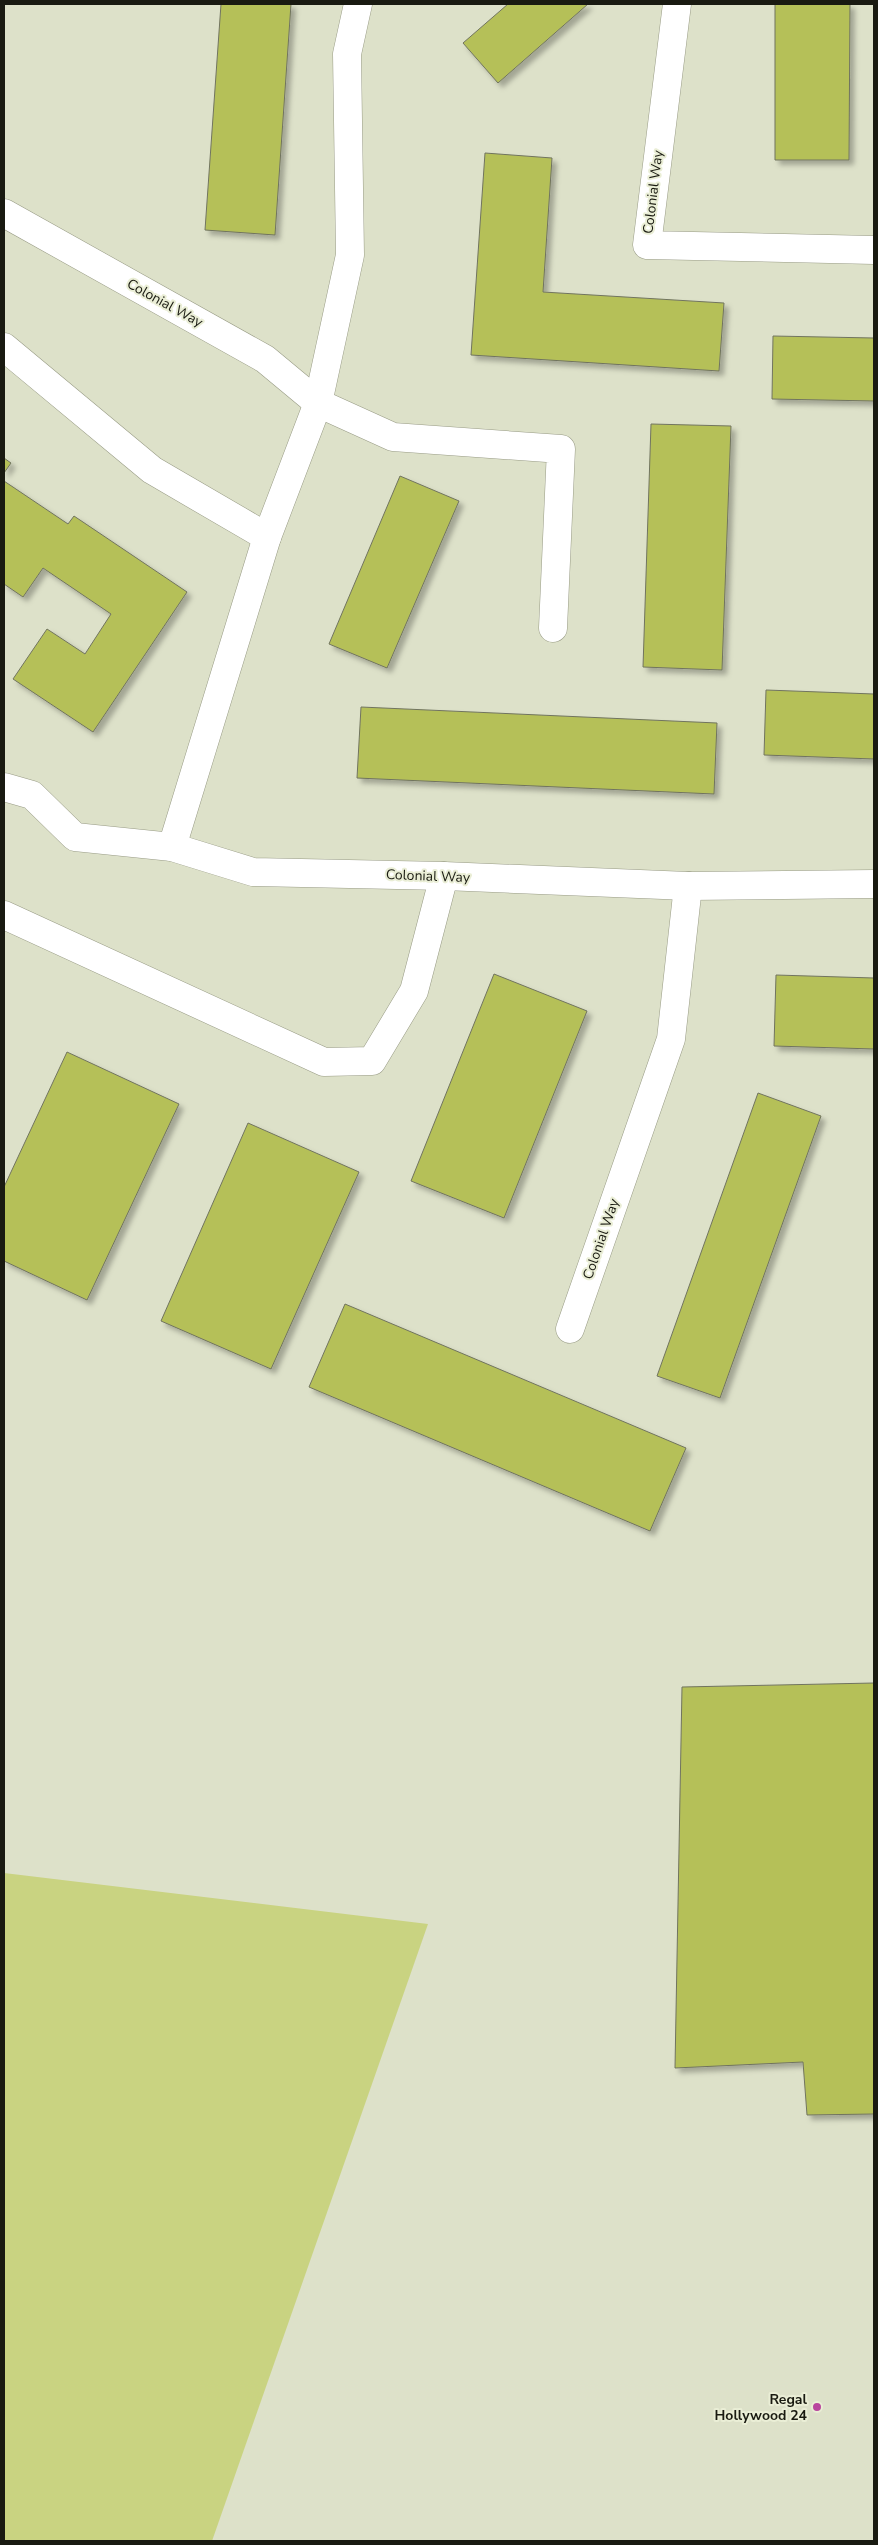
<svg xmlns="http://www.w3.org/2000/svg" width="878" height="2545" viewBox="0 0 878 2545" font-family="'Nunito Sans',sans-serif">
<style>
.green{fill:#c9d381}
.building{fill:#b5c059;stroke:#71745f;filter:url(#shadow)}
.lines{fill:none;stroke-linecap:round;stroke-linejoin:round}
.street-casing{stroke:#989b85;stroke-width:29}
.street{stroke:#fff;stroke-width:28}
.poi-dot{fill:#b9459e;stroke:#eaeed6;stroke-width:2}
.labels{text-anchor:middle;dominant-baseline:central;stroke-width:4;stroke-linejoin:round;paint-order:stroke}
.street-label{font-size:14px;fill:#191a11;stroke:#eaeed6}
.poi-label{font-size:14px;font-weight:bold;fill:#191a11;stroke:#eaeed6;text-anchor:end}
</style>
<defs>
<filter id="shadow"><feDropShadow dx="4.5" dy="4.5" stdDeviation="2.5" flood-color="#0004"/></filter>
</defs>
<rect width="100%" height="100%" fill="#dde1c9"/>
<path class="green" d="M4 1873 428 1924 212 2541H4Z"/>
<g class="building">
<path d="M221 4H291L275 235 205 230Z"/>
<path d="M508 4H588L498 83 463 43Z"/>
<path d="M775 4H850L849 160H775Z"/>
<path d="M485 153 552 158 543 292 724 303 719 371 471 355Z"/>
<path d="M773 336 874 338V401L772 399Z"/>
<path d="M651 424 731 426 722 670 643 667Z"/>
<path d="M4 458 11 463 4 473Z"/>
<path d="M400 476 459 501 387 668 329 644Z"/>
<path d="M4 481 68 524 74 516 187 592 93 732 13 679 47 629 85 654 111 614 43 568 23 597 4 584Z"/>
<path d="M766 690 874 694V759L764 755Z"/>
<path d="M361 707 717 723 714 794 357 778Z"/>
<path d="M494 974 587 1011 504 1218 411 1181Z"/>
<path d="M776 975 874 978V1049L774 1046Z"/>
<path d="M67 1052 179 1104 87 1300 4 1261V1187Z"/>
<path d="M758 1093 821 1116 720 1398 657 1376Z"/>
<path d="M248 1123 359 1172 271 1369 161 1321Z"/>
<path d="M345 1304 686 1448 650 1531 309 1387Z"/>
<path d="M874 1683V2114L807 2115 803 2062 675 2068 682 1687Z"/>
</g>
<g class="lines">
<defs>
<g id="street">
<path d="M677 4 647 245 874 250"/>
<path d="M4 213 265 359 318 403 393 437 561 449 553 628"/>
<path d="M4 347 152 470 267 537"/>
<path d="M4 787 32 795 75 837 172 847 253 872 444 876 688 886 874 884"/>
<path d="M172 847 267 537 318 403 350 255 347 54 358 4"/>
<path d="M4 915 324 1062 372 1061 414 991 444 876"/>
<path d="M570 1329 671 1039 688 886"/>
</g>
</defs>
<use href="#street" class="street-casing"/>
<use href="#street" class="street"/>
</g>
<circle class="poi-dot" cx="817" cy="2407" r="5"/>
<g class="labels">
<g class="street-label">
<text transform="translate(653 192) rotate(-83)">Colonial Way</text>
<text transform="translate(165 303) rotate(29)">Colonial Way</text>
<text transform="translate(428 876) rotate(2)">Colonial Way</text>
<text transform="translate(601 1239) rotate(-71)">Colonial Way</text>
</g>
<g class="poi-label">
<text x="807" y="2399">Regal<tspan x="807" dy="16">Hollywood 24</tspan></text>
</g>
</g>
<rect width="878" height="2545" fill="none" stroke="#191a11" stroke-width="10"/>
</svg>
